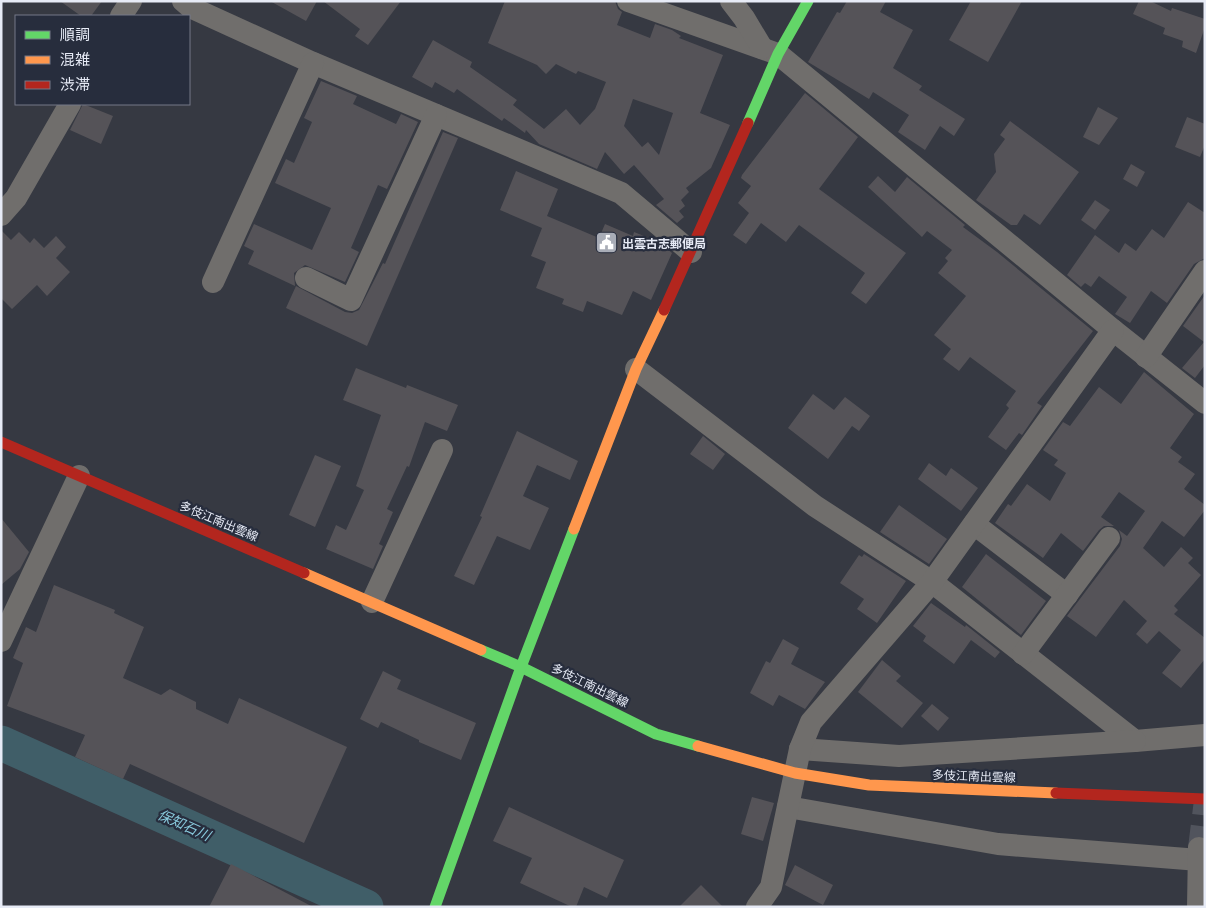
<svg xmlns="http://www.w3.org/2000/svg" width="1206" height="908" viewBox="0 0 1206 908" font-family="'PT Sans','Noto Sans JP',sans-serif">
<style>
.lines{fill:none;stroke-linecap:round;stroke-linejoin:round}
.river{stroke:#405e68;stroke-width:35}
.building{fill:#555358;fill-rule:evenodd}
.street-tunnel{stroke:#51545d;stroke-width:22;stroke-dasharray:22 11;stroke-linecap:butt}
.street{stroke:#706e6c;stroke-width:22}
.fast{stroke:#63d668;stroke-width:11}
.slow{stroke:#ff974d;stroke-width:11}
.jam{stroke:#b3261e;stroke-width:11}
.labels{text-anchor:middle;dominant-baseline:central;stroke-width:4.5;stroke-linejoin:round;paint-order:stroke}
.poi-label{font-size:12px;font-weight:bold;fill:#e7ebf6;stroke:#272d3d;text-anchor:start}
.street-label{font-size:12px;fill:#e7ebf6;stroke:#272d3d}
.water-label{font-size:14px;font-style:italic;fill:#89cadd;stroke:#272d3d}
</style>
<rect width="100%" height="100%" fill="#363942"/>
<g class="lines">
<path class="river" d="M1 743 366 907"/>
</g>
<g class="building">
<path d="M60 1H102L91 16H81Z"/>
<path d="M270 1H317L306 21Z"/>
<path d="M323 1H401L368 45 355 36 360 29Z"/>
<path d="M505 1H615L618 9 622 12 617 25 650 38 655 24 672 30 681 36 679 38 723 55 700 113 730 125 711 168 686 188 689 192 681 200 685 206 679 211 684 217 677 223 656 205 664 199 634 165 624 174 605 152 597 169 539 144 526 130 525 133 504 118 502 121 457 89 454 93 435 82 432 88 412 77 433 40 472 62 470 67 517 100 513 105 544 129 566 109 580 125 595 109 606 82 578 71 576 74 556 64 546 74 537 65 488 43ZM633 99 673 113 659 155 648 142 642 147 624 126Z"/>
<path d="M847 1H886L880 12 913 30 893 68 922 86 919 90 965 119 954 136 940 126 925 150 898 132 909 115 873 92 869 99 808 62 837 12 840 13Z"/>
<path d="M971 1H1022L988 62 949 40Z"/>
<path d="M1139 1H1150L1171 11 1172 8 1205 19V27L1196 53 1182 47 1183 41 1163 34 1165 28 1133 14Z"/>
<path d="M321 81 357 96 353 104 396 124 401 114 418 122 387 189 378 185 351 248 359 252 345 282 305 265 294 273 295 286 248 264 254 251 244 246 254 224 312 250 331 208 275 183 286 159 294 163 312 122 304 118Z"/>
<path d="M805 93 858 137 819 189 906 253 866 304 851 293 865 273 799 225 786 242 761 223 746 244 733 235 749 213 738 203 751 186 741 178 742 175Z"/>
<path d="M83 104 113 116 101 144 70 130Z"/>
<path d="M1098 107 1118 118 1099 145 1083 137Z"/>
<path d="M1187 117 1205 124V145L1200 157 1175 147Z"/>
<path d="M1010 121 1079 172 1040 225 1024 214 1017 225H1011L976 200 996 172 994 154 1005 139 1000 135Z"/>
<path d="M443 132 458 138 367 346 286 308 296 286 345 312 352 313 359 310 383 263 385 264Z"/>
<path d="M1131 164 1145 172 1137 187 1123 179Z"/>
<path d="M516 171 558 189 547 216 599 238 605 224 633 236 634 232 659 242 672 253 651 300 633 291 622 315 587 301 583 312 562 304 564 299 536 288 546 262 531 256 542 228 500 210Z"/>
<path d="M878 176 895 192 907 177 965 225 963 227 997 252 1093 331 1037 403 1042 406 1022 435 1019 433 1006 450 988 437 1009 408 1006 405 1016 391 970 357 959 371 943 359 951 349 934 335 966 296 938 273 948 261 945 258 952 250 927 231 922 237 868 187Z"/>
<path d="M1095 200 1110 210 1095 230 1081 220Z"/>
<path d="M1188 202 1205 213V258L1194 264 1167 303 1151 291 1130 323 1115 314 1127 297 1099 276 1091 287 1085 283 1081 287 1067 275 1095 235 1119 253 1125 243 1136 251 1152 229 1164 238Z"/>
<path d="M1 230 11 240 19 232 30 243 34 238 44 248 56 236 66 247 56 258 70 272 47 296 37 285 12 309 1 298Z"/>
<path d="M1205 295V365L1195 378 1182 368 1204 342 1183 326Z"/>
<path d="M356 368 406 388 407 385 458 405 447 431 425 422 409 467 407 466 387 509 393 512 379 544 383 546 373 569 326 549 336 525 346 530 364 490 356 486 381 415 343 400Z"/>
<path d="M1144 372 1194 414 1170 448 1182 457 1178 462 1195 474 1184 489 1205 505V510L1184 537 1162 521 1143 548 1164 567 1181 547 1193 558 1188 563 1201 575 1174 606 1178 610 1174 614 1205 638V659L1181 688 1162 673 1181 650 1159 631 1147 644 1136 634 1147 621 1124 600 1096 637 1067 616 1120 546 1122 539 1119 530 1127 536 1145 511 1119 492 1101 517 1114 526H1104L1099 530 1083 551 1061 533 1043 558 995 523 1008 504 1011 506 1027 484 1050 501 1066 473 1054 465 1058 460 1043 450 1063 422 1070 426 1099 387 1121 404Z"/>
<path d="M813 394 834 410 845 397 870 416 859 431 852 426 828 459 788 428Z"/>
<path d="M517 431 578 461 570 480 537 465 523 496 549 508 530 550 497 536 474 585 454 576 482 517 480 516Z"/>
<path d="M703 436 725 454 713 470 690 454Z"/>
<path d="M315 455 341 466 315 527 289 515Z"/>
<path d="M929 463 946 476 951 468 978 488 961 511 918 479Z"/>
<path d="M899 505 947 539 929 564 880 532Z"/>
<path d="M1 518 29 552 20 569 1 585Z"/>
<path d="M864 554 906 581 877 623 857 609 864 599 840 583 859 555 862 557Z"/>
<path d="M986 554 1046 601 1021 635 962 587Z"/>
<path d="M54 585 115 610 114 613 144 627 123 678 161 695 170 689 196 702V709L228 724 239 698 347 747 304 843 130 764 123 779 75 757 85 735 7 706 23 663 13 658 26 627 36 632Z"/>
<path d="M931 603 965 627 966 625 1000 652 995 658 971 640 954 664 923 641 926 636 913 626Z"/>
<path d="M783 639 799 648 791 664 825 682 805 709 779 695 773 706 750 693 766 661 770 663Z"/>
<path d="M882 660 901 676 896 681 923 703 902 728 858 692Z"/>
<path d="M383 671 401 680 397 689 476 723 461 760 419 742V740L381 722 378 728 360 719Z"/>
<path d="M932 704 949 718 938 731 921 716Z"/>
<path d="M752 797 774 803 763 841 741 834Z"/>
<path d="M509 807 624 860 607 898 584 887 576 907H572L520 883 532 858 493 841Z"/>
<path d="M231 864 313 907H209Z"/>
<path d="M795 865 833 885 823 905 785 885Z"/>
<path d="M701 885 723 907H679Z"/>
</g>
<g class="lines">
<path class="street-tunnel" d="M1199 848 1205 800"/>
<g class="street">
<path d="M183 1 190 7 313 63 621 193 691 252"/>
<path d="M628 1 778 54 1113 330 1205 403"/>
<path d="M731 1 744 18 762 48"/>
<path d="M121 16 131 1"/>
<path d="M1 215 16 198 70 104"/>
<path d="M306 278 351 300 436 115"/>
<path d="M213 282 313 63"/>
<path d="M1146 357 1205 271"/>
<path d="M636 369 815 506 932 582 1135 741 1205 735"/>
<path d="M974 524 1067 595"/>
<path d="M372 602 442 450"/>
<path d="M1 641 79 476"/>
<path d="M1023 654 1109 538"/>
<path d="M800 749 899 756 1135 741"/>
<path d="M788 807 998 844 1199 860"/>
<path d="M757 907 771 887 800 749 811 722 932 582 1113 330"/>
<path d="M1198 907 1199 848"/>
</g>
<g class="fast">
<path d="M748 123 778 54 808 1"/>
<path d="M481 650 521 667 656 734 698 746"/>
<path d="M435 907 521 667 574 529"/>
</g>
<g class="slow">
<path d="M574 529 636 369 664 310"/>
<path d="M304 573 481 650"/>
<path d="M698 746 795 773 869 785 1056 793"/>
</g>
<g class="jam">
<path d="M664 310 748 123"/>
<path d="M1 442 304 573"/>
<path d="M1056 793 1205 799"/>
</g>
</g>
<defs>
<symbol id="civic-square" viewBox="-11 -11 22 22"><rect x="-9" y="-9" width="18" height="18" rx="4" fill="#a9adb7" stroke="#272d3d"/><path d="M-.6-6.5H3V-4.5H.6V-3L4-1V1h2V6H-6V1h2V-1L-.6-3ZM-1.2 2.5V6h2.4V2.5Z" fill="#fff"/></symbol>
</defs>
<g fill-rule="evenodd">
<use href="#civic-square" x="594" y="230" width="25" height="25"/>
</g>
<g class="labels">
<g class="poi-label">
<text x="622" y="243">出雲古志郵便局</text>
</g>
<g class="street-label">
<text transform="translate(219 521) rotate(23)">多伎江南出雲線</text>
<text transform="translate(590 685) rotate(26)">多伎江南出雲線</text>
<text transform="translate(974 776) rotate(2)">多伎江南出雲線</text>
</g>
<g class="water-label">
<text transform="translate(184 825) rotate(24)">保知石川</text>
</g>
</g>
<rect width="1206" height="908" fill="none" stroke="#e7ebf6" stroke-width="5"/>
<rect x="15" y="15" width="175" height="90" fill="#272d3d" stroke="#747987"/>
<rect x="25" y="31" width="25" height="8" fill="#63d668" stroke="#747987"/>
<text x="60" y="40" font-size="15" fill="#e7ebf6">順調</text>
<rect x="25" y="56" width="25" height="8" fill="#ff974d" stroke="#747987"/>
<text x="60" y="65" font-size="15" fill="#e7ebf6">混雑</text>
<rect x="25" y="81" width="25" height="8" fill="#b3261e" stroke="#747987"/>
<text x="60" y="90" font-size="15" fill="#e7ebf6">渋滞</text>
</svg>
